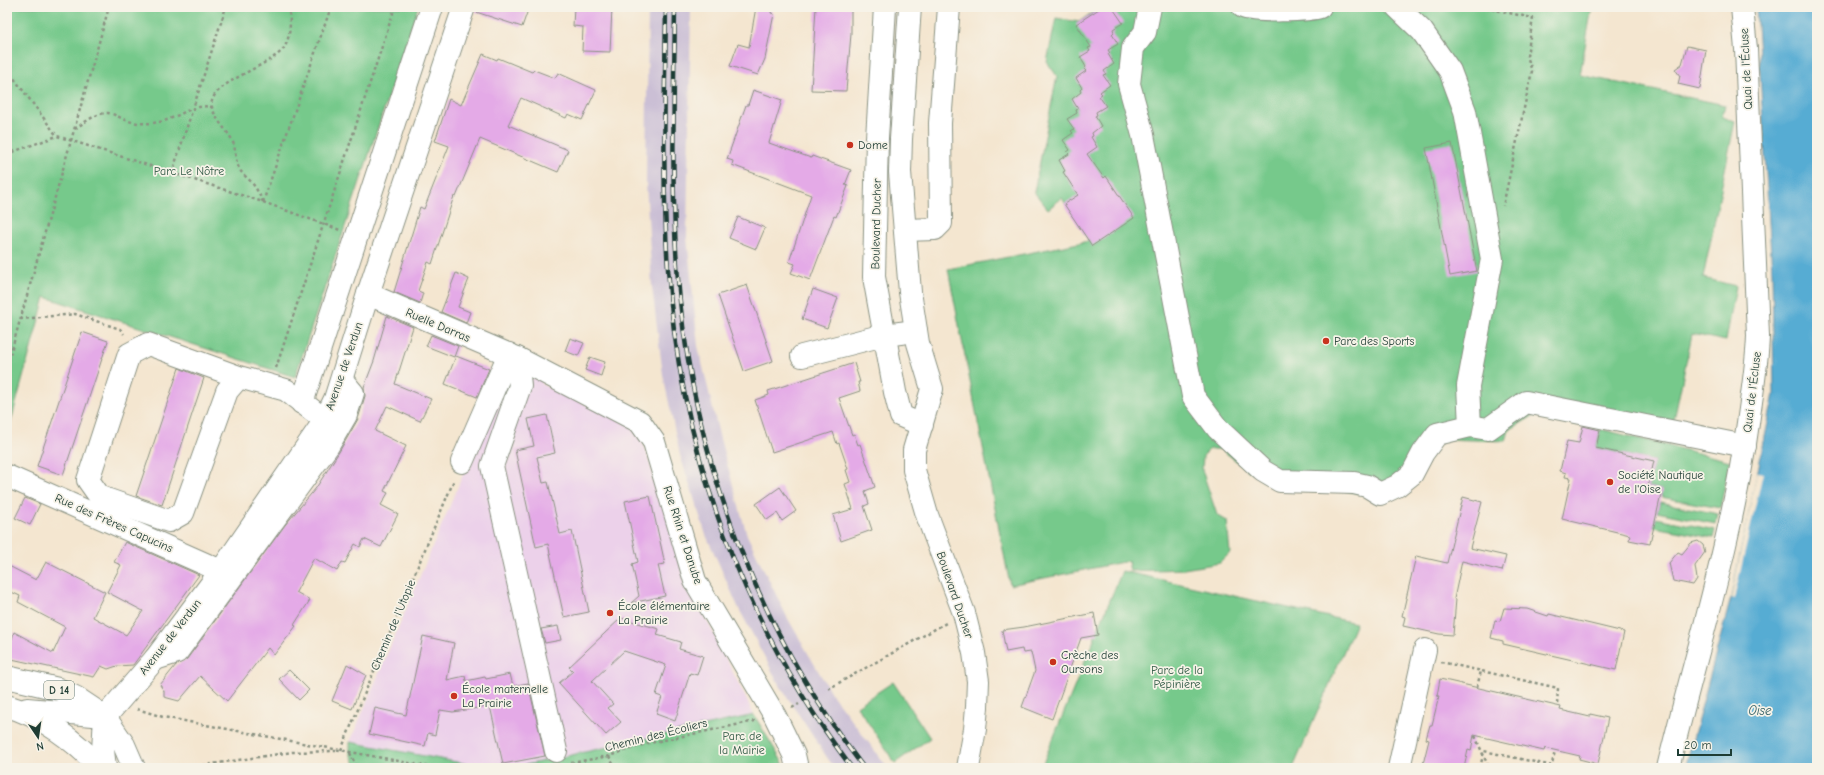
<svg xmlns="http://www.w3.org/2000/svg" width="1824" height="775" viewBox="0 0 1824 775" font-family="'Comic Neue',sans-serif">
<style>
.built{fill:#ecd1ea}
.industrial{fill:#cbbfd5}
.green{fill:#76c98b;stroke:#4a8360}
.water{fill:#57acd3;stroke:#3b7484}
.pier{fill:#f4e6d0}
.building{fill:#e4aae7}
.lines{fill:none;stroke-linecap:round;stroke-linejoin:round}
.minor-casing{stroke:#8a9282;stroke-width:24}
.major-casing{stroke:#8a9282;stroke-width:24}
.path{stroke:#8a9282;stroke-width:2.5;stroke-dasharray:3 3;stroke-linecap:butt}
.minor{stroke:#fff;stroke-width:22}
.major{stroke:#fff;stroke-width:22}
.rail-casing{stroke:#1f3d34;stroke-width:4.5}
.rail{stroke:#f7f3e8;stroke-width:3;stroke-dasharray:9;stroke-linecap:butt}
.poi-dot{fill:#c8321e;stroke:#f7f3e8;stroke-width:1.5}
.labels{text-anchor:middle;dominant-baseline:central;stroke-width:3.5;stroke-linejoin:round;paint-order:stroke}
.shield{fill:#f7f3e8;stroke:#60746a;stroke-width:1}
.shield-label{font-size:11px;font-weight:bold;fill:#1f3d34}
.street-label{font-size:12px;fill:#1f3d34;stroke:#f7f3e8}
.poi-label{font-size:12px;fill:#1f3d34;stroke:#f7f3e8;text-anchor:start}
.park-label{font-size:12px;fill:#305945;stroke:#f7f3e8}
.water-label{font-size:13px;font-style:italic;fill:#305e64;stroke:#f7f3e8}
</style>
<rect width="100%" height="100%" fill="#f7f3e8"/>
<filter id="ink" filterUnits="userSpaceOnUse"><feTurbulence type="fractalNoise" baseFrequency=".025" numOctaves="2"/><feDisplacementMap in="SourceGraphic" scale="8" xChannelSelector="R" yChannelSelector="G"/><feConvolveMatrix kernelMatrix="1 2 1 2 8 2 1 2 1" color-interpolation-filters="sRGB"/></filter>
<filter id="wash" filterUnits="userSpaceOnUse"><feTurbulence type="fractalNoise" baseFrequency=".012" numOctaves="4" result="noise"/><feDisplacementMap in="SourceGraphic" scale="16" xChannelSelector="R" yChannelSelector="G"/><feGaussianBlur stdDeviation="0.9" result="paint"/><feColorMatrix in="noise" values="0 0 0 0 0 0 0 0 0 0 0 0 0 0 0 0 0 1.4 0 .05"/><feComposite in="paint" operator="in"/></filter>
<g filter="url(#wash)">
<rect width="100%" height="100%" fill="#f4e6d0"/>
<path class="built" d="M538 374 543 385 631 425 641 436 689 584 754 715 512 768H488L350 742 505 375Z"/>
<path class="industrial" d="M648 7H691L687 237 698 346 720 439 747 535 787 617 831 693 888 768H835L828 759 780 686 739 609 706 535 680 455 663 375 652 287 646 182Z"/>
<g class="green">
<path d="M7 7H418L295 377 45 297 7 436Z"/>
<path d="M1100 7H1592L1580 75 1725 105 1722 117 1735 121 1703 278 1736 286 1726 341 1692 334 1670 439 1540 412 1509 430 1506 441 1441 439 1424 460 1361 494 1249 471 1221 449H1210L1203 456 1202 470 1217 515 1227 521 1230 553 1220 563 1184 569 1130 571 1128 561 1010 585 948 269 1089 241 1062 198 1048 209 1034 192 1057 76 1047 62 1056 18 1079 22Z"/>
<path d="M1600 429 1730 461 1720 508 1661 497 1662 490 1648 487 1654 461 1596 448Z"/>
<path d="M1660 502 1718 514 1716 524 1657 512Z"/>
<path d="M1656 518 1715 530 1713 538 1654 527Z"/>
<path d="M1122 571 1356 623 1293 768H1041Z"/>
<path d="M893 682 930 738 895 763 857 706Z"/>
<path d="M754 715 786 768H512Z"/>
<path d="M350 742 488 768H357L350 753Z"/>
</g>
<path class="water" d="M1756 7H1817V768H1685L1731 598 1774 394 1772 272Z"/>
<path class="pier" d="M1757 472 1763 473 1734 599 1731 598Z"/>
<g id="blocks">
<g class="building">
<path d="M476 7H529L522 27 476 12Z"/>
<path d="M574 7H612L610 52 582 51 583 27 573 26Z"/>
<path d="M756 7H772L771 13 774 14 765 59 758 75 730 66 738 44 749 47Z"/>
<path d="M816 7H851V34L846 91 811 90Z"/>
<path d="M1102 7H1112L1123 23 1113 29 1114 32 1112 34 1118 44 1108 50 1110 53 1108 54 1114 64 1104 71 1106 74 1103 75 1110 85 1100 92 1102 94 1099 96 1106 106 1096 112 1097 115 1095 116 1101 126 1092 133 1093 136 1091 137 1097 147 1087 154 1104 178 1106 176 1134 218 1092 246 1064 204 1078 195 1063 172 1065 171 1059 160 1069 154 1067 152 1070 150 1063 140 1073 133 1071 131 1074 129 1067 119 1077 113 1076 110 1078 109 1072 99 1081 92 1080 90 1082 88 1076 78 1086 71 1084 69 1086 67 1080 57 1090 51 1088 48 1091 47 1076 24Z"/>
<path d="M1687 46 1706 50 1700 89 1678 84 1680 76 1675 69 1682 64Z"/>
<path d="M483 54 497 60 498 58 532 72 534 70 555 78 558 73 596 90 582 120 568 114 566 118 521 98 508 125 568 150 558 172 480 139 456 197 454 196 432 264 428 262 418 291 423 293 420 303 394 292 420 207 424 209 449 146 435 141 449 99 461 105Z"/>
<path d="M753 90 782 100 769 143 811 158 812 156 851 170 845 185 848 186 836 217 834 216 810 280 791 273 795 264 789 262 811 195 732 165 733 161 727 159 746 105H748Z"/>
<path d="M1452 143 1477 271 1450 276 1426 148Z"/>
<path d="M738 217 765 228 756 249 729 238Z"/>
<path d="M456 273 469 279 458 307 470 312 466 323 441 312Z"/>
<path d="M747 285 773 361 744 371 718 295Z"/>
<path d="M813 289 838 298 827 328 802 319Z"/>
<path d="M387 316 413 327 395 384 431 399 420 421 387 406 375 431 406 446 384 491 388 493 381 505 398 514 381 547 364 539 360 547 355 544 345 563 342 562 337 571 314 558 296 592 310 600 294 625 296 626 274 655 268 648 227 701 200 676 179 701 164 697V691L160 685 176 665 187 659 285 525 316 488 339 452 358 419 365 396 364 387 374 361Z"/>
<path d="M82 332 108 341 63 475 37 466Z"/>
<path d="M431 335 458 346 454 357 426 346Z"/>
<path d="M570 338 584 343 578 356 565 351Z"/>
<path d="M456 356 489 369 477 397 445 384Z"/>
<path d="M590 357 605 362 601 376 585 370Z"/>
<path d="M854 363 860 382H858L860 391 839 398 852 435 854 434 858 445 860 444 875 487 865 491 869 504 864 506 872 530 841 541 833 515 853 509 845 484 850 482 846 470 848 469 839 443 837 444 833 432 772 452 755 400 769 395 768 391Z"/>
<path d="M179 368 204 378 162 505 136 496Z"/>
<path d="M547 415 555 453 537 457 543 483 548 482 560 534 572 531 589 612 564 617 548 544 536 547 515 450 534 446 528 419Z"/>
<path d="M1583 426 1600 430 1596 448 1654 461 1648 487 1662 490 1650 544 1629 540 1630 535 1562 519 1571 478 1565 477 1566 473 1560 471 1567 441 1579 443Z"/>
<path d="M780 487 796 511 782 521 777 513 767 520 756 504Z"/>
<path d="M650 496 665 564 658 565 665 596 631 603 639 596 632 564 638 562 625 501Z"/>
<path d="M1463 497 1482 502 1470 548 1506 556 1502 571 1462 561 1454 599H1456L1453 635 1439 634 1403 626 1405 617 1402 616 1416 556 1447 563Z"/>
<path d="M25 498 40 504 30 525 15 518Z"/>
<path d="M1698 541 1703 545 1705 552 1695 566 1697 579 1693 585 1673 581 1669 563 1678 552 1682 554 1691 543Z"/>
<path d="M125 542 199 575 133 665 117 666 108 669 101 666 94 677 7 658V638L12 639 14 632 53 653 65 627 18 602 20 596 7 590V565L36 580 46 562 105 592 93 617 126 635 143 611 107 592 121 565 114 562Z"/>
<path d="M1504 608 1527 609 1548 616 1549 614 1624 632 1616 670 1503 644V641L1491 638 1495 620 1500 621Z"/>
<path d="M1094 613 1098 635 1081 638 1052 719 1022 707 1035 671 1031 652 1023 653 1022 649 1006 652 1002 630 1024 627Z"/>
<path d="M621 618 659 629 657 635 681 642 679 649 703 656 697 675 690 673 675 721 656 714 662 697 656 695 666 665 624 651 592 681 613 704 608 708 621 722 606 735 559 683 573 671 569 667Z"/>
<path d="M558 626 561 640 545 643 541 629Z"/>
<path d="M423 636 454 643 447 680 465 676 466 681 485 677 486 679 510 674 513 686 528 683 545 756 503 764 490 706 453 712 440 710 435 735 428 733 425 746 369 734 375 708 406 715Z"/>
<path d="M347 664 366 675 352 709 332 701Z"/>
<path d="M289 670 309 690 299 700 279 679Z"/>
<path d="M1440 679 1561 707 1560 710 1590 717V714L1608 718 1598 764 1579 759 1580 756 1545 748 1544 751 1474 735 1471 751 1468 750 1464 768H1422L1429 740 1426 739 1430 725H1432L1439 696H1437Z"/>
</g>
</g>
</g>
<g filter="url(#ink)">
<use href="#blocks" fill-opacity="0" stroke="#8a9282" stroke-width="1"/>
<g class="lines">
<defs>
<g id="minor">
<path d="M885 7 877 138 874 277 895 392 901 416 922 425"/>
<path d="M910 7 901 139 900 172 910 292 918 343 932 389 914 450V470L927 515 964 613 974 653 978 681 977 707 975 729 968 768"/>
<path d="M1150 7 1145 32 1133 48 1129 84 1143 135 1193 396 1218 429 1263 471 1280 481 1354 483 1367 486 1380 494 1397 486 1412 474 1423 453 1437 434 1470 426 1468 386 1492 259 1465 111 1450 71 1422 31 1397 7"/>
<path d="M1243 7C1254 12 1309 11 1320 7"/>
<path d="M905 230 935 229 941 223 940 123 949 7"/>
<path d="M368 294 517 358 520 386 492 466 556 751"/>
<path d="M802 356 884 335 916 331"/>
<path d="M517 358 640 422 654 442 695 581 775 716 794 755 797 768"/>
<path d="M239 377 227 391 183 513 169 521 100 497 88 480 129 354 148 344 239 377 286 390 325 420"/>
<path d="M302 403 432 7"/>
<path d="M1470 426 1488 429 1526 402 1745 446"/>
<path d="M462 462 509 354"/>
<path d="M7 476 221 571"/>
<path d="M155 659 177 652 328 446 346 415 353 393 342 380"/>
<path d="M1399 768 1425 650"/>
<path d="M1668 768C1696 653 1732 540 1748 423 1752 394 1757 365 1758 336L1746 49 1742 7"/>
</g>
<g id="major">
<path d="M7 677 58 689 75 697 105 717 124 745 134 768"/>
<path d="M7 706C42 716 76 741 100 768"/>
<path d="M27 709 104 716"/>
<path d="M105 717 155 659 221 571 325 420 335 399 368 294 464 7"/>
<path d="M105 717 103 750 105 768"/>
</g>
</defs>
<use href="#minor" class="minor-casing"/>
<use href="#major" class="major-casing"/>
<g class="path">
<path d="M1480 7 1533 18 1527 56 1532 71 1503 206"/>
<path d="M7 69 57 136 263 202 340 230"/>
<path d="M75 129C85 122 96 113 108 113 115 114 120 118 126 120 136 124 149 124 159 122 178 119 191 103 212 107"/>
<path d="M7 154 57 136"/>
<path d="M172 173 226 7"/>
<path d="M263 202C260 196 257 189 252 183 249 179 243 175 240 170 234 161 237 148 231 138 225 128 215 119 212 107 206 83 272 66 284 48 291 37 291 19 288 7"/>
<path d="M263 202 331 7"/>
<path d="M20 319 75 314 120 329 124 334"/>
<path d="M7 352 10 356 7 355"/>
<path d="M7 366 109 7"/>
<path d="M276 368 395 7"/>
<path d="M1441 662 1558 688 1557 705"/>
<path d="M1477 687 1481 671"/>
<path d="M828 689 946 623"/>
<path d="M792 708 799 704"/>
<path d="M137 709 163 717 436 768"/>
<path d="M1475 736 1489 768"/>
<path d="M341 750 454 480"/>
<path d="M350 753 357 768"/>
<path d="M609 756 615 768"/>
<path d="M571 763 609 756 645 744 755 721"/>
<path d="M185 768 292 752 336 751"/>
<path d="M1480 768 1484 751 1562 768"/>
<path d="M1551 768 1555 751"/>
</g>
<use href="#minor" class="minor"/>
<use href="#major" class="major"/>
<defs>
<g id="rail">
<path d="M666 7C665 94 662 182 668 269 680 450 742 623 852 768"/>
<path d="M675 7C674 105 670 204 680 301 698 471 760 632 864 768"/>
</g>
</defs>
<use href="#rail" class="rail-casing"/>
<use href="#rail" class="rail"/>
</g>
</g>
<g class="poi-dot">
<circle cx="850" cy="145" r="4"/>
<circle cx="1326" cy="341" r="4"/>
<circle cx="1610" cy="482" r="4"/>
<circle cx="610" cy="613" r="4"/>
<circle cx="1053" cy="662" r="4"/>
<circle cx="454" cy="696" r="4"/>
</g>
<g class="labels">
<rect class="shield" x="44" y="681" width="30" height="18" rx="3"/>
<g class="shield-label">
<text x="59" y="690">D 14</text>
</g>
<g class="street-label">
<text transform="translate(1746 69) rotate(-93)">Quai de l'Écluse</text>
<text transform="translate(876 224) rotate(-89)">Boulevard Ducher</text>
<text transform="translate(438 325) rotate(23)">Ruelle Darras</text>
<text transform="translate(344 366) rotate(-71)">Avenue de Verdun</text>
<text transform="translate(1752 392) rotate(-83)">Quai de l'Écluse</text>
<text transform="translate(114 523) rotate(24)">Rue des Frères Capucins</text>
<text transform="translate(683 535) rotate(72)">Rue Rhin et Danube</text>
<text transform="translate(955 595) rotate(71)">Boulevard Ducher</text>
<text transform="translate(393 625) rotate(-67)">Chemin de l'Utopie</text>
<text transform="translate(170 637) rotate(-52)">Avenue de Verdun</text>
<text transform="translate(656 735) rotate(-14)">Chemin des Écoliers</text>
</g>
<g class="poi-label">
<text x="858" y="145">Dome</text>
<text x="1334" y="341">Parc des Sports</text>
<text x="1618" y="475">Société Nautique<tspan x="1618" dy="14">de l'Oise</tspan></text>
<text x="618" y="606">École élémentaire<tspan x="618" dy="14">La Prairie</tspan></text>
<text x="1061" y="655">Crèche des<tspan x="1061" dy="14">Oursons</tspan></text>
<text x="462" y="689">École maternelle<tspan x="462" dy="14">La Prairie</tspan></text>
</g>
<g class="park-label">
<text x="189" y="171">Parc Le Nôtre</text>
<text x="1177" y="670">Parc de la<tspan x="1177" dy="14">Pépinière</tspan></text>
<text x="742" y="736">Parc de<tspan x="742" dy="14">la Mairie</tspan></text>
</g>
<g class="water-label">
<text x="1760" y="710">Oise</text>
</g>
</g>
<rect width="1824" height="775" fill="none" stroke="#f7f3e8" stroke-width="24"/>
<g transform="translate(38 737) rotate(167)" stroke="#f7f3e8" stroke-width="3" paint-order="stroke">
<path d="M0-3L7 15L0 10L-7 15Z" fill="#1f3d34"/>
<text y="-6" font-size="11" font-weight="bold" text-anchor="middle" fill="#1f3d34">N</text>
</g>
<path d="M1678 749v6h53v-6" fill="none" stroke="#1f3d34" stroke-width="2"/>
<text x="1684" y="749" font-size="12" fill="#1f3d34" stroke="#f7f3e8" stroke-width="3" paint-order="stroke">20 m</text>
</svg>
